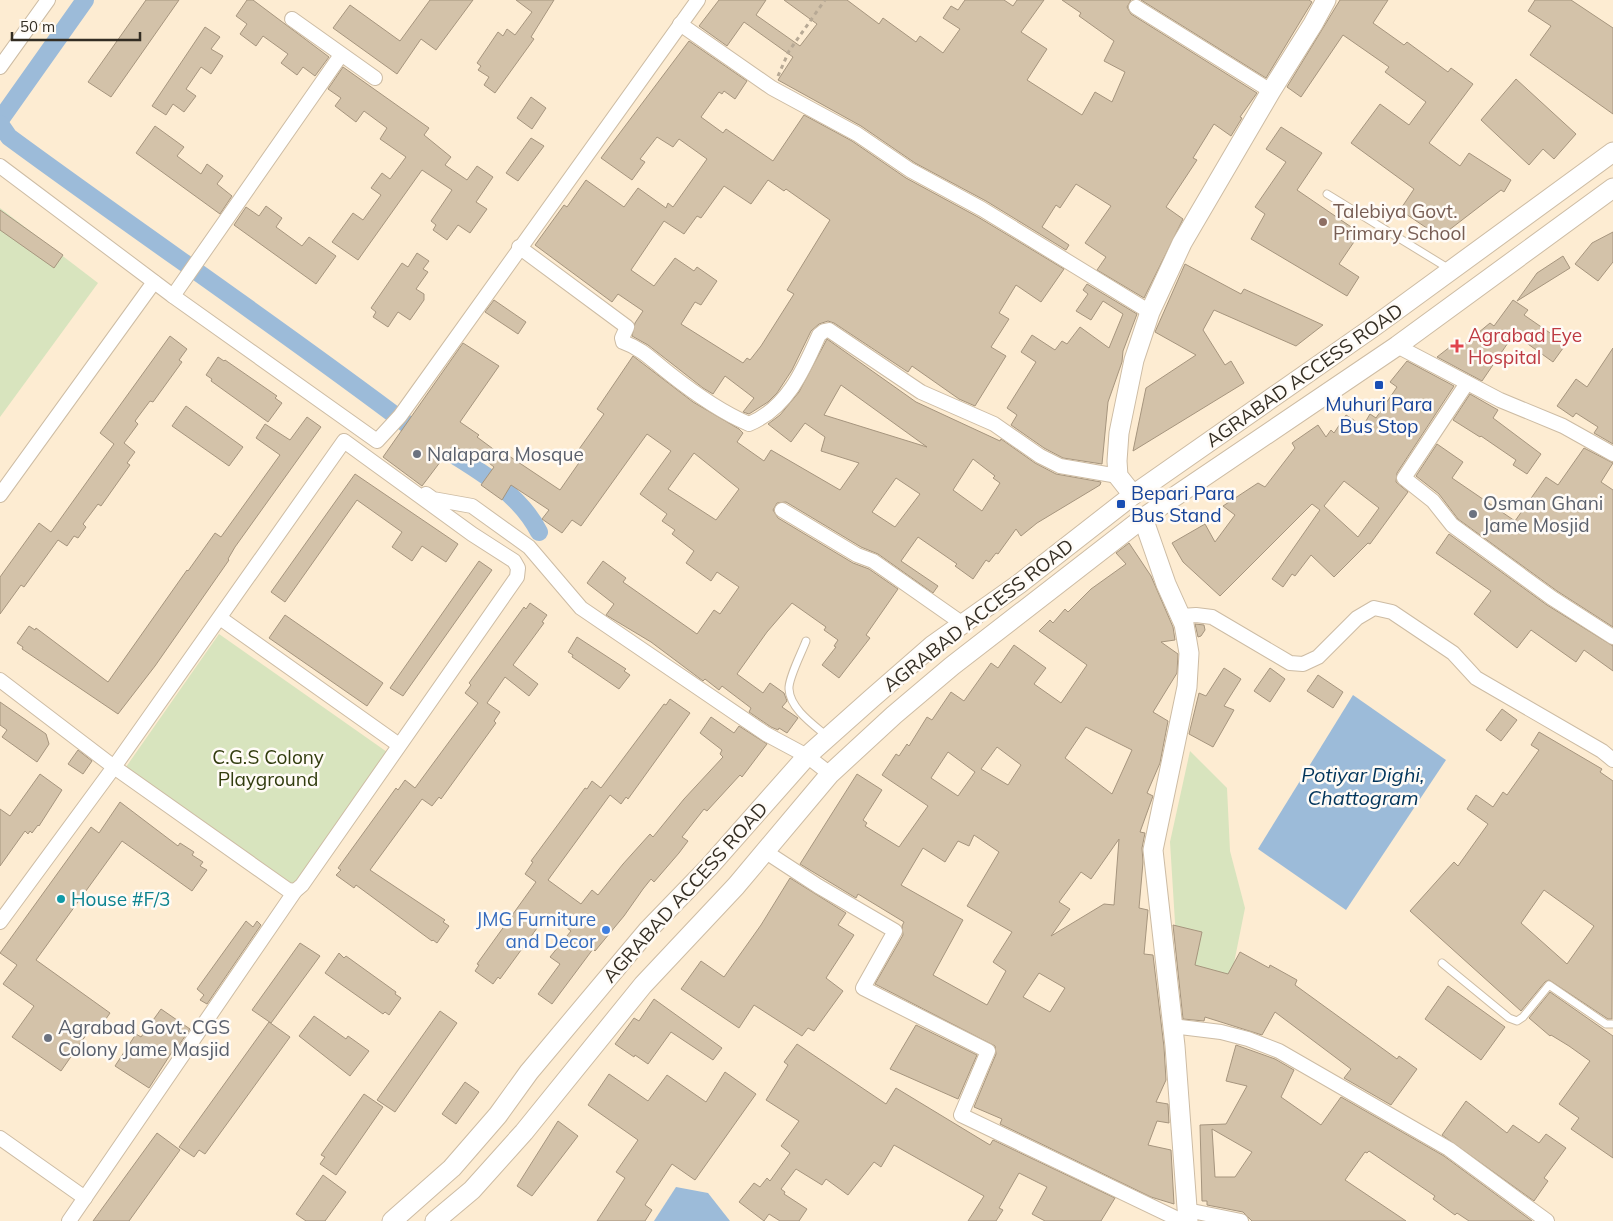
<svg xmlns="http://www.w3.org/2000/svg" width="1613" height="1221" viewBox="0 0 1613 1221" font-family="Mulish,sans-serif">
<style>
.green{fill:#d8e4be}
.water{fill:#9cbbd9}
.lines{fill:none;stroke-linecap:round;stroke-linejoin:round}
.canal{stroke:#9cbbd9;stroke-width:18}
.building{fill:#d3c2a9;stroke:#a6957e;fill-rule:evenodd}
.lane-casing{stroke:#cdbca4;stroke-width:9}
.street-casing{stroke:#cdbca4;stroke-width:16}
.secondary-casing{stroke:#cdbca4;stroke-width:21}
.path{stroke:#b7a995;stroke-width:3;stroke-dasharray:4 4;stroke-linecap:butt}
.lane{stroke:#fff;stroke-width:7}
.street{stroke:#fff;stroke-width:14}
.secondary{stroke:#fff;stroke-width:19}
.education-dot{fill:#8d6e63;stroke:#fffbf6;stroke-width:2}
.health-dot{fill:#e0444e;stroke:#fffbf6;stroke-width:2}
.transit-dot{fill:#1a4fb4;stroke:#fffbf6;stroke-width:2}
.worship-dot{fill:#6b7280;stroke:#fffbf6;stroke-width:2}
.culture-dot{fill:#0f9aa8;stroke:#fffbf6;stroke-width:2}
.shop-dot{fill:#3f7fe0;stroke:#fffbf6;stroke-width:2}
.labels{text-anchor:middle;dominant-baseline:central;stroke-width:5;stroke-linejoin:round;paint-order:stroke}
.education-label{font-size:19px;fill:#785e54;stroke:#fffbf6;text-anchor:start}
.health-label{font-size:19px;fill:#be3a42;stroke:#fffbf6;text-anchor:start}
.street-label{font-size:19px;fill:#332d23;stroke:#fffbf6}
.transit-label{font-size:19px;fill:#164399;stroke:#fffbf6}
.worship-label{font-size:19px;fill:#5b616d;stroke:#fffbf6;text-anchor:start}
.park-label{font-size:19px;fill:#323d0f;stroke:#fffbf6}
.culture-label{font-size:19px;fill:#0d838f;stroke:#fffbf6;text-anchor:start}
.shop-label{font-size:19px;fill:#366cbe;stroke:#fffbf6;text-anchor:end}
.water-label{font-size:20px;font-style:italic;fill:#00345b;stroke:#fffbf6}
</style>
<rect width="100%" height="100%" fill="#fdecd2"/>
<g class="green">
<path d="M0 208 98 283 0 417Z"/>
<path d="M219 634 397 759 304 892 126 767Z"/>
<path d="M1190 751 1227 788 1230 851 1245 908 1231 978 1178 971 1170 842Z"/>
</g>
<g class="water">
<path d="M1353 695 1446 760 1346 910 1258 849Z"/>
<path d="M676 1187 708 1193 730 1221H654Z"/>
</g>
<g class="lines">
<g class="canal">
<path d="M0 120 85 0"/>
<path d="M0 124 9 137C141 234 277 326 408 425 452 458 513 481 539 532"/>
</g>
</g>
<g class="building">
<path d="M146 0H179L111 97 88 82Z"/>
<path d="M247 0H253L329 57 315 76 303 67 297 75 281 63 288 54 263 36 256 46 240 34 247 24 236 16Z"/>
<path d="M430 0H473L436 50 421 39 397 74 333 28 350 5 400 41Z"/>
<path d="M516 0H554L531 37 534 39 495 93 484 85 489 77 478 70 481 66 477 63 498 32 503 36 507 29 515 35 532 12Z"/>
<path d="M719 0H766L756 15 800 46 817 24 784 0H847L879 24 883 18 916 42 920 36 943 53 960 29 943 18 951 6 958 10 965 0H1004L1013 6 1017 0H1044L1021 32 1047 49 1027 80 1082 115 1095 92 1112 102 1125 72 1104 61 1114 41 1079 16 1081 13 1062 0H1131L1127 7 1131 14 1257 93 1240 117 1242 118 1231 136 1214 124 1193 158 1197 160 1166 207 1183 219 1144 298 1097 270 1106 257 1085 243 1111 206 1076 184 1060 208 1056 205 1042 227 1069 245 1066 250 986 201 915 163 861 126 778 80 793 57 744 22 727 46 699 26Z"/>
<path d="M1141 0H1309L1312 2 1266 78Z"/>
<path d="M1340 0H1388L1373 23 1404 45 1407 42 1448 72 1451 68 1473 84 1429 143 1460 166 1469 153 1511 180 1504 192 1501 190 1440 237 1400 210 1414 189 1351 143 1380 104 1409 125 1426 102 1385 72 1389 67 1343 35 1301 97 1287 87Z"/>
<path d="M1535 0H1571L1613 28V114L1530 55 1551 26 1528 11Z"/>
<path d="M205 27 220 37 211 49 223 56 211 74 201 67 186 89 196 96 184 112 173 104 166 115 152 106Z"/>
<path d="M689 41 747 81 735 99 724 91 722 94 719 92 701 117 723 133 726 129 773 161 804 115 852 141 906 178 978 217 1064 269 1041 302 1016 285 999 313 1009 319 991 347 1006 356 975 406 959 399 912 366 908 372 834 323 828 321 819 324 811 331 792 370 777 393 768 402 749 414 743 412 754 398 725 376 713 394 703 388 648 345 632 336 635 323 643 311 618 294 612 302 535 245 564 205 567 207 586 180 624 207 638 188 666 208 668 203 673 207 707 159 679 139 673 147 657 137 640 159 645 162 632 180 601 158ZM768 180 784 191 786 189 830 220 787 290 794 294 761 346 750 360 747 358 743 363 681 324 695 302 701 305 717 281 697 267 694 271 675 258 654 286 631 270 664 221 684 234 697 216 701 218 724 186 751 204Z"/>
<path d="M343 67 429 128 424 135 451 157 445 165 467 180 477 166 493 177 476 202 487 209 470 233 458 225 447 240 433 230 436 225 431 221 452 190 422 170 358 260 332 242 353 213 363 220 381 195 371 188 382 173 390 179 406 157 380 139 387 128 364 111 356 122 335 106 341 98 328 89Z"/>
<path d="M1516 79 1576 134 1554 159 1543 149 1529 165 1481 120Z"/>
<path d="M531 97 546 108 532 129 517 118Z"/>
<path d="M155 126 184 147 177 156 201 174 207 164 223 176 217 184 232 196 220 214 136 153Z"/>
<path d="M1281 127 1322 153 1297 190 1360 233 1339 264 1359 277 1347 296 1251 239 1265 214 1255 207 1286 162 1266 149Z"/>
<path d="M531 138 544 146 518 181 506 173Z"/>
<path d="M266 206 282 218 276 227 302 246 309 237 336 256 316 284 234 225 246 207 259 216Z"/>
<path d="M0 210 63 255 54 268 0 230Z"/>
<path d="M1613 232V262L1598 281 1575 264 1592 243Z"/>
<path d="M417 253 429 261 423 269 428 272 416 289 424 294V300L410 320 398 312 388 327 373 317 376 312 371 308 402 263 408 267Z"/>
<path d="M1563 256 1570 268 1517 301 1537 273Z"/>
<path d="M1185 264 1241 294 1244 289 1323 325 1296 346 1214 310 1203 330 1225 365 1231 361 1244 383 1133 451 1146 388 1196 355 1155 332Z"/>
<path d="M1087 284 1137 314 1123 351 1122 362 1108 402 1102 464 1063 458 1044 448 1011 425 1017 415 1007 408 1036 362 1021 352 1032 335 1055 350 1062 341 1067 344 1080 327 1109 348 1123 314 1103 301 1091 320 1076 311 1088 294 1083 290Z"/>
<path d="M494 300 526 322 518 334 485 312Z"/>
<path d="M1513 300 1528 310 1524 315 1566 344 1553 362 1514 334 1482 381 1437 357 1455 343 1461 347 1490 323 1494 326Z"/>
<path d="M170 336 187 349 179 360 182 362 153 402 150 401 135 421 138 424 124 443 135 452 127 463 130 465 101 506 98 504 83 524 86 527 78 538 74 536 67 546 58 540 24 587 21 585 0 614V577L39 523 51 532 114 444 100 433Z"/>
<path d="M827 339 916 402 1000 441 1001 439 1035 463 1056 474 1101 482 1100 485 1037 523 1021 536 1016 529 998 554 996 553 989 562 986 560 973 579 955 566 957 564 918 537 901 561 938 586 933 593 878 554 861 547 786 502 777 503 773 510 778 518 853 563 869 569 898 589 866 635 870 638 839 678 822 665 836 647 834 646 838 640 824 630 826 627 792 603 767 632 737 674 763 693 770 683 784 693 787 701 782 707 798 718 787 733 779 728 778 730 771 727 749 712 751 708 722 686 719 690 705 679 703 681 651 642 606 615 614 604 587 583 603 561 626 578 623 582 697 634 714 610 720 614 739 587 717 572 711 581 686 563 694 551 672 534 675 530 662 521 667 514 640 494 671 451 647 434 581 526 572 520 562 533 542 519 549 510 511 485 502 500 481 485 494 467 470 448 466 453 453 445 422 486 383 457 463 343 499 366 460 422 479 435 477 437 504 457 506 454 560 490 583 457 577 452 604 414 597 409 633 356 693 402 739 429 743 433 737 442 764 461 771 450 840 490 859 463 821 451 825 437 805 423 791 442 768 424 780 415 799 392ZM841 385 927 447 824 415ZM694 453 739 489 716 520 668 489ZM973 459 995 476 993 478 1000 483 982 511 953 490ZM896 478 920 494 895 527 872 512Z"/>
<path d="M1613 348V444L1594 433 1598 427 1576 413 1573 417 1557 406 1576 379 1587 387Z"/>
<path d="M218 357 224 361 225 360 277 396 275 398 282 403 268 422 211 381 212 379 206 375Z"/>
<path d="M1407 361 1454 386 1397 473 1396 482 1408 492 1370 544 1368 543 1334 577 1311 555 1295 576 1292 574 1283 587 1272 579 1320 510 1312 504 1220 596 1183 562 1172 543 1205 524 1215 542 1235 515 1223 506 1258 483 1265 487 1295 448 1292 443 1318 425 1326 437 1331 430 1334 433 1346 415 1363 426 1370 414 1376 418 1397 387 1390 382ZM1344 481 1379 508 1358 537 1324 506Z"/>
<path d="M1470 394 1498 410 1493 418 1541 454 1527 474 1513 465 1516 460 1481 436 1480 437 1453 420Z"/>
<path d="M186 406 243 447 229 466 172 426Z"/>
<path d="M307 417 321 427 235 547 228 559 229 560 155 666 118 714 22 649 23 647 17 643 29 626 35 630 36 628 108 682 187 570 188 571 215 533 221 537 280 455 256 438 265 424 290 440Z"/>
<path d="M1437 444 1463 462 1452 478 1515 521 1546 477 1558 485 1584 448 1613 463 1601 482 1613 490V627L1557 591 1458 519 1439 494 1416 476Z"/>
<path d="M355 474 458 544 446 562 422 546 412 561 392 547 402 532 357 500 285 602 271 592Z"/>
<path d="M1449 534 1547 605 1613 646V671L1584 650 1576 662 1531 630 1517 648 1474 614 1491 591 1436 553Z"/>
<path d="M1129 543 1151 576 1173 627 1175 640 1161 642 1178 654 1177 673 1153 712 1168 721 1160 763 1147 793 1153 796 1140 832 1145 833 1142 848 1143 862 1139 908 1148 910 1144 954 1153 955 1164 1047 1166 1080 1156 1102 1168 1104 1169 1123 1157 1121 1148 1145 1171 1150 1174 1204 1151 1197 1000 1124 1002 1119 974 1107 996 1054 995 1046 875 984 903 935 902 926 904 922 858 894 856 898 800 864 857 774 882 790 863 820 867 823 865 826 899 847 928 806 882 775 896 754 899 756 907 744 909 746 927 717 932 720 951 692 964 701 991 663 998 668 1014 645 1046 668 1034 684 1061 703 1087 665 1039 631 1050 620 1053 623 1065 609 1068 612 1091 589 1126 564 1116 553ZM1086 727 1132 750 1112 794 1065 758ZM997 747 1021 765 1008 785 981 769ZM948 752 975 772 958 796 931 778ZM974 835 999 852 967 906 1012 932 993 962 1006 971 987 1005 933 975 963 920 901 885 923 848 945 862 958 841 969 846ZM1119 839 1114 905 1104 904 1051 936 1070 909 1059 902 1081 872 1091 879ZM1039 973 1065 988 1050 1012 1023 997Z"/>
<path d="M479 561 492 570 403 696 390 688Z"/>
<path d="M530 603 547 615 542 622 544 623 513 665 538 684 529 696 505 677 487 703 500 712 494 721 496 723 441 799 439 797 432 806 422 799 370 870 445 920 443 922 449 926 437 943 433 940 432 941 356 885 354 888 336 875 341 870 338 868 396 788 398 790 405 780 415 788 460 727 478 703 465 693 471 685 469 683 524 607 526 609Z"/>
<path d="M285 615 383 683 367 706 269 638Z"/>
<path d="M1195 624 1204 625 1205 630 1201 636 1198 637Z"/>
<path d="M577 637 626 669 624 671 630 675 619 689 572 657 573 655 568 652Z"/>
<path d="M1224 668 1241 679 1224 706 1234 710 1213 747 1189 734 1199 693 1206 696Z"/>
<path d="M1270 668 1285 679 1270 702 1254 691Z"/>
<path d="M1318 675 1343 692 1333 708 1307 691Z"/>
<path d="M670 699 690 713 628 799 626 797 621 804 610 795 548 880 581 904 592 890 598 895 623 864 650 834 653 837 684 799 723 757 720 754 722 750 700 733 711 717 734 733 739 726 767 744 742 777 740 775 707 811 704 809 682 837 688 841 679 853 654 882 651 879 643 889 624 916 595 951 593 949 552 1004 538 994 560 964 550 957 571 931 548 913 500 979 498 977 493 984 475 971 479 965 477 964 536 882 525 874 533 862 531 861 585 788 587 789 592 781 601 788 664 704 666 705Z"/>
<path d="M0 702 46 734 49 744 37 762 2 737 7 730 0 725Z"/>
<path d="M1502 709 1517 720 1501 741 1486 730Z"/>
<path d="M1539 732 1602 769 1600 772 1613 781 1612 1019H1608L1549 980 1545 982 1521 1011 1410 911 1454 862 1458 866 1488 824 1467 809 1476 795 1493 807 1503 792 1507 795 1539 750 1531 745ZM1544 890 1594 926 1567 964 1521 923Z"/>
<path d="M78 750 92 761 83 774 68 764Z"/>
<path d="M40 774 62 790 39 826 38 825 32 833 30 831 28 834 25 831 0 866V809L10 816Z"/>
<path d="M120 802 178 846 180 843 194 852 192 855 203 862 200 866 207 870 192 891 122 841 36 960 110 1013 99 1029 93 1025 61 1071 12 1037 34 1006 3 984 17 965 0 953 91 827 99 833Z"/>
<path d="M790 878 846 913 838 925 854 935 826 978 843 991 814 1031 808 1028 802 1036 754 1005 739 1028 681 989 701 961 724 977 761 925Z"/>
<path d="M246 921 253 927 257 921 261 925 207 1004 200 1000 204 995 197 989Z"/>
<path d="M1173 925 1202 932 1195 965 1228 974 1240 952 1269 968 1270 965 1297 980 1295 985 1397 1059 1399 1056 1417 1069 1391 1105 1344 1078 1351 1069 1275 1012 1262 1035 1205 1017 1204 1021 1183 1019Z"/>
<path d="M300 943 320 956 271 1023 252 1010Z"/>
<path d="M339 953 344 958 346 956 396 992 395 994 401 998 389 1015 385 1012 383 1014 325 973Z"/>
<path d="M1448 986 1505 1027 1481 1060 1425 1019Z"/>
<path d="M1550 992 1613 1036V1158L1571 1129 1579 1118 1559 1104 1590 1061 1569 1046 1551 1035 1550 1036 1529 1018Z"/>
<path d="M654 999 722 1048 713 1060 671 1032 648 1064 635 1055 634 1057 615 1044 634 1018 639 1021Z"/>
<path d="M161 1009 190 1029 179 1045 177 1044 149 1088 115 1066 136 1034 141 1037Z"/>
<path d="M440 1011 457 1023 395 1112 377 1100Z"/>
<path d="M314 1016 346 1039 348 1036 369 1051 350 1076 299 1036Z"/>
<path d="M269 1022 290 1037 205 1154 199 1150 194 1157 179 1147Z"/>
<path d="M916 1025 977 1055 958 1099 890 1069Z"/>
<path d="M797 1044 886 1104 896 1088 990 1145 993 1140 1115 1198 1101 1221H1045L1032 1214 1047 1187 1019 1173 999 1208 1003 1210 996 1221H968L984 1196 894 1145 881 1167 874 1162 848 1195 826 1179 822 1185 796 1169 781 1189 785 1192 784 1194 807 1209 799 1221H780L769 1214 764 1221 739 1202 754 1183 760 1187 767 1178 770 1181 790 1153 781 1146 799 1121 766 1100 788 1065 784 1062Z"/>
<path d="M1236 1045 1275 1059 1294 1070 1281 1097 1321 1125 1341 1097 1444 1156 1532 1221H1469L1457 1213 1455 1215 1433 1199 1435 1196 1369 1151 1367 1153 1365 1152 1345 1180 1406 1221H1252L1243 1212 1207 1205V1201H1202L1200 1125 1226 1124 1247 1086 1226 1081ZM1212 1129 1252 1152 1235 1177H1215Z"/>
<path d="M725 1072 756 1094 695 1180 672 1164 645 1205 652 1210 645 1221H597L625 1178 616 1172 638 1140 588 1105 609 1074 648 1101 667 1075 706 1102Z"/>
<path d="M465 1082 479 1092 456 1124 442 1114Z"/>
<path d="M364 1094 383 1107 336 1175 320 1164 325 1157 321 1155Z"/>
<path d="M1466 1101 1507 1133 1513 1125 1539 1143 1546 1134 1566 1148 1544 1178 1548 1181 1534 1201 1442 1135Z"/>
<path d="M558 1121 578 1136 532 1196 517 1186Z"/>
<path d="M157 1133 180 1150 129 1221H93Z"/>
<path d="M323 1175 346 1192 325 1221H306L296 1214Z"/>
</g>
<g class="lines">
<defs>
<g id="lane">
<path d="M1327 194 1451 270"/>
<path d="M806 641C802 652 788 679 789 689 790 709 814 725 828 737"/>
<path d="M1442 963 1509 1018 1517 1021 1523 1017 1549 985 1606 1024H1613"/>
</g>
<g id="street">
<path d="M1136 7 1271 91"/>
<path d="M292 19 375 78"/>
<path d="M680 24 772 88 857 134 910 170 982 209 1150 312"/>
<path d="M0 67 48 0"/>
<path d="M0 166 173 296 377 441 400 416 698 0"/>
<path d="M519 247 627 327 622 338 623 342C643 349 654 362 670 374 694 393 721 412 749 424 787 408 803 371 819 335L824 331 829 330 921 392 994 424 1040 456 1060 466 1118 476"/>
<path d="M173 296 341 55"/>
<path d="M1397 346 1500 400 1563 426 1613 454"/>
<path d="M1467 383 1404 478 1433 501 1452 525 1552 598 1613 637"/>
<path d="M426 494 433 499 472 506 529 547 581 608 766 734 807 756 830 774"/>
<path d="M0 495 154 282"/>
<path d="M782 510 857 555 873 561 963 624"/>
<path d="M1181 616 1196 615 1212 617 1290 663 1303 664 1318 657 1357 618 1374 608 1392 612 1453 653 1476 678 1602 751 1613 760"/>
<path d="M220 618 399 745"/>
<path d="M0 680 114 767 344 441 472 534 514 561 518 568 517 577 302 885 295 891 69 1221"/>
<path d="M766 852 818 886 895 931 863 988 988 1051 961 1115 1182 1221"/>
<path d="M0 922 114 767 288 890 295 891"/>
<path d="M1172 1026 1221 1032 1248 1039 1279 1051 1449 1149 1547 1221"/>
<path d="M0 1138 85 1198"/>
<path d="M1187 1210 1241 1221"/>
</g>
<g id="secondary">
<path d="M1133 495 1118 476 1117 461 1119 433 1134 360 1150 312 1182 243 1271 91 1313 24 1326 0"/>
<path d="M1143 518 1166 584 1184 624 1189 653 1187 687 1153 850 1175 1046 1188 1221"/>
<path d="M392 1221 452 1168 498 1115 529 1072 648 930 709 867 807 756 871 699 933 645 1019 584 1133 495 1372 328 1613 152"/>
<path d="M435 1221 472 1190 524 1132 643 985 736 886 830 774 894 715 952 666 1143 518 1397 346 1613 188"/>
</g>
</defs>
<use href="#lane" class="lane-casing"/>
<use href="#street" class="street-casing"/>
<use href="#secondary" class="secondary-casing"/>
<path class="path" d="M778 76 789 51 825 0"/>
<use href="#lane" class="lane"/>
<use href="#street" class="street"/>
<use href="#secondary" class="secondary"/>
</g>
<circle class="education-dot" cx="1323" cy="222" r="5"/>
<path class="health-dot" d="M1454.5 338.5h5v5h5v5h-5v5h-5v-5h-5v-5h5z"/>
<g class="transit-dot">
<rect x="1374" y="380" width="10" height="10" rx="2.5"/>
<rect x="1116" y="499" width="10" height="10" rx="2.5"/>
</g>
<g class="worship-dot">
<circle cx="417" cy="454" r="5"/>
<circle cx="1473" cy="514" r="5"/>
<circle cx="48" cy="1038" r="5"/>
</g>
<circle class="culture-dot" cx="61" cy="899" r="5"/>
<circle class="shop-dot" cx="606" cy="930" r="5"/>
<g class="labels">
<g class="education-label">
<text x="1333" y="211">Talebiya Govt.<tspan x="1333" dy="22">Primary School</tspan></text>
</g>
<g class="health-label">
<text x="1468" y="335">Agrabad Eye<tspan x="1468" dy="22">Hospital</tspan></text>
</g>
<g class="street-label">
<text transform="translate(1304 375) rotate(-35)">AGRABAD ACCESS ROAD</text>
<text transform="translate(978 615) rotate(-38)">AGRABAD ACCESS ROAD</text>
<text transform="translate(685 892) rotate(-48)">AGRABAD ACCESS ROAD</text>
</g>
<g class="transit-label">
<text x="1379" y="404">Muhuri Para<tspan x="1379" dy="22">Bus Stop</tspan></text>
<text x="1131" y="493" text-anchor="start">Bepari Para<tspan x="1131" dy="22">Bus Stand</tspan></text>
</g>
<g class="worship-label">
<text x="427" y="454">Nalapara Mosque</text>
<text x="1483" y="503">Osman Ghani<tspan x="1483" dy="22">Jame Mosjid</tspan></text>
<text x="58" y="1027">Agrabad Govt. CGS<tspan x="58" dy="22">Colony Jame Masjid</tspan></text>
</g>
<g class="park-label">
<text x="268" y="757">C.G.S Colony<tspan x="268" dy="22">Playground</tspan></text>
</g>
<g class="culture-label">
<text x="71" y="899">House #F/3</text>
</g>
<g class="shop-label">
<text x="596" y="919">JMG Furniture<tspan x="596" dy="22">and Decor</tspan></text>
</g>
<g class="water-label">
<text x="1363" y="774">Potiyar Dighi,<tspan x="1363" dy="23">Chattogram</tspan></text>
</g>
</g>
<path d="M12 32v8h128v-8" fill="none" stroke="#332d23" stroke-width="2.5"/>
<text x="20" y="32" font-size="15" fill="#332d23" stroke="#fffbf6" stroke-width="4" paint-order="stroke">50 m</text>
</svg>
